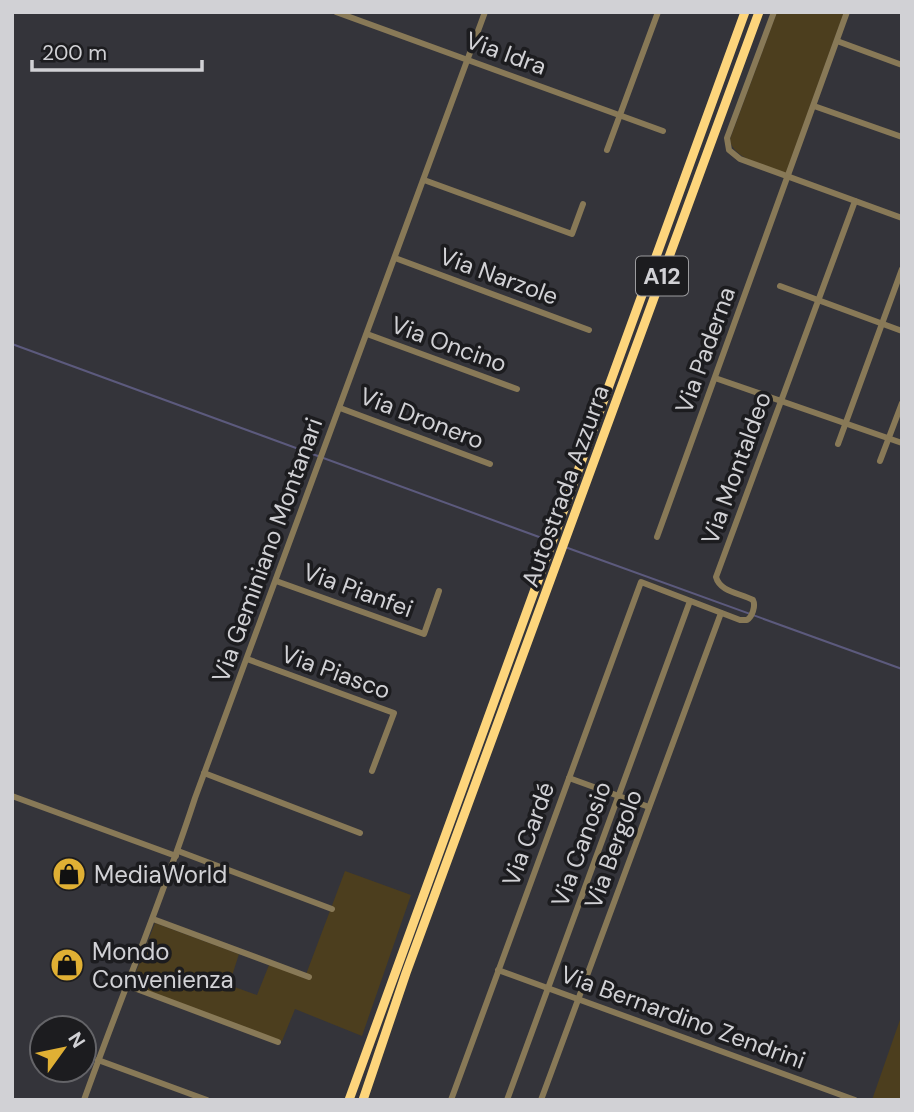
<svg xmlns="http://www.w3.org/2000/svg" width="914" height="1112" viewBox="0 0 914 1112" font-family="'DM Sans',sans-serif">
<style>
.green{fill:#4c3e1e}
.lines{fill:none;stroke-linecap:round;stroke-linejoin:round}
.stream{stroke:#5c5a7d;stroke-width:2}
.minor{stroke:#887957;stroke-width:6}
.highway{stroke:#fdd57c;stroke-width:9}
.labels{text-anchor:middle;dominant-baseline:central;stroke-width:7;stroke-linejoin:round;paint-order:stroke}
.shield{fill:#1c1c1f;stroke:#9b9b9e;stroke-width:2}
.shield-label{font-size:23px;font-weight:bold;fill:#d1d1d5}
.street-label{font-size:24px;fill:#d1d1d5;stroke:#1c1c1f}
.poi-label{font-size:24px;fill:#d1d1d5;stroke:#1c1c1f;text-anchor:start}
</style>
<rect width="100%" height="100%" fill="#34343a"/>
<g class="green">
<path d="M777 12H844L786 173C769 166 732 160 730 139Z"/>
<path d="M345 871 411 895 362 1036 295 1009 282 1041 131 985 155 923 239 954 229 985 257 995 269 965 305 977Z"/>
<path d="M902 1014V1100H872Z"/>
</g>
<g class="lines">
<g class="stream">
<path d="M12 344 550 541"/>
<path d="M565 547 902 669"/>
</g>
<g class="minor">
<path d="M336 12 663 131"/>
<path d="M774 12 727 138 729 150 740 159 902 218"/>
<path d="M837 41 902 65"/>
<path d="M814 106 902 137"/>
<path d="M607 150 658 12"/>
<path d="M424 180 572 234 583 204"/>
<path d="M395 258 589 330"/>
<path d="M780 286 902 331"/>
<path d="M367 334 517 389"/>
<path d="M715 378 902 443"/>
<path d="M340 408 490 464"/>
<path d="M838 444 902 269"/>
<path d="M880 461 902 403"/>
<path d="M657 537 847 12"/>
<path d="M276 581 424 634 439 591"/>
<path d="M247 659 394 713 372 771"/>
<path d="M204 773 360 833"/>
<path d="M569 778 649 807"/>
<path d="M12 796 176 856"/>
<path d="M178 851 332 909"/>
<path d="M153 919 309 977"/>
<path d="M498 970 855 1100"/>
<path d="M126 985 278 1042"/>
<path d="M98 1060 207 1100"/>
<path d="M84 1100C120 999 162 900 195 798L485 12"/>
<path d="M451 1100 641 582 740 620H747C752 617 756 606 753 600 740 593 720 592 716 577L855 201"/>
<path d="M507 1100 690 601"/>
<path d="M541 1100 721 613"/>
</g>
<g class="highway">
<path d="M349 1100 745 12"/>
<path d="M363 1100 406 973 759 12"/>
</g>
</g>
<defs>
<symbol id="shop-disc" viewBox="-11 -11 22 22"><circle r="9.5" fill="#e0b034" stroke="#1c1c1f"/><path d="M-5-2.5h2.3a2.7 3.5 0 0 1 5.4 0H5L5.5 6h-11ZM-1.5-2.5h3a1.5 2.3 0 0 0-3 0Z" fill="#111"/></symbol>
</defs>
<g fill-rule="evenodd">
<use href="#shop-disc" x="50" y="855" width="38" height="38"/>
<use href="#shop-disc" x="48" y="946" width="38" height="38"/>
</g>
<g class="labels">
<rect class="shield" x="636" y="256.5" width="52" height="39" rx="5"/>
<g class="shield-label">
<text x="662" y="276">A12</text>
</g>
<g class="street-label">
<text transform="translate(506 53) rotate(20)">Via Idra</text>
<text transform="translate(499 276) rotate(20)">Via Narzole</text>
<text transform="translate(449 344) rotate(20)">Via Oncino</text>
<text transform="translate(705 350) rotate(-70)">Via Paderna</text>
<text transform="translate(422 418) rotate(21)">Via Dronero</text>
<text transform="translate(736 468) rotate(-70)">Via Montaldeo</text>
<text transform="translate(565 486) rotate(-70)">Autostrada Azzurra</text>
<text transform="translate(267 550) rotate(-70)">Via Geminiano Montanari</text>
<text transform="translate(358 590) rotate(20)">Via Pianfei</text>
<text transform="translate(336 672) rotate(20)">Via Piasco</text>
<text transform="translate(528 834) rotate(-70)">Via Cardé</text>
<text transform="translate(581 844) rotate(-70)">Via Canosio</text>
<text transform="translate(613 849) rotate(-70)">Via Bergolo</text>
<text transform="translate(683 1017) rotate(20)">Via Bernardino Zendrini</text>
</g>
<g class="poi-label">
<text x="94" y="874">MediaWorld</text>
<text x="92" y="951">Mondo<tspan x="92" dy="28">Convenienza</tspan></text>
</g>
</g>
<rect width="914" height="1112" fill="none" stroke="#d1d1d5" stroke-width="28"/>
<g transform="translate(63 1049) rotate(57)"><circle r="33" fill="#1c1c1f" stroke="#646468" stroke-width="2"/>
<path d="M0-5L12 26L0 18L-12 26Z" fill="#e0b034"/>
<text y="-10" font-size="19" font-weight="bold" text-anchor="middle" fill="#d1d1d5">N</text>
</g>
<path d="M32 60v10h170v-10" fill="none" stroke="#d1d1d5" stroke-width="3.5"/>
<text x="42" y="60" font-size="21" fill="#d1d1d5" stroke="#1c1c1f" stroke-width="5" paint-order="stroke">200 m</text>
</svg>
